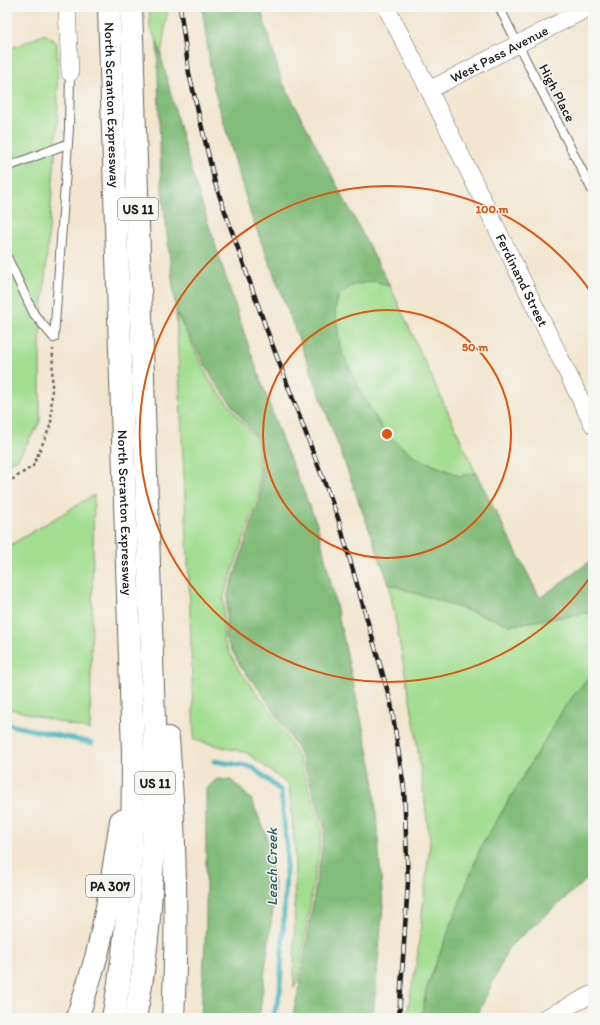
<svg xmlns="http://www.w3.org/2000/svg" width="600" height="1025" viewBox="0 0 600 1025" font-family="Itim,sans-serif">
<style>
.green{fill:#a2dd90;stroke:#5f7c56}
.forest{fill:#81bc7a;stroke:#4e6c4b}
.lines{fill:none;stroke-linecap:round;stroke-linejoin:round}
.stream{stroke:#46b6bd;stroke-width:5}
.lane-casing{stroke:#67625b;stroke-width:10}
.street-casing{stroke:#67625b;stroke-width:18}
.highway-casing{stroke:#67625b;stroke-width:24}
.path{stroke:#67625b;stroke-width:2.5;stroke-dasharray:3 3;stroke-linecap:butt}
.lane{stroke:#fff;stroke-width:8}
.street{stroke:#fff;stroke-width:17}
.highway{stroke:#fff;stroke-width:22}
.rail-casing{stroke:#1c1c1c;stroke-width:4.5}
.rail{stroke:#f6f6f2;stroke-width:3;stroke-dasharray:9;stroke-linecap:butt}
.ring{fill:none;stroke:#de560d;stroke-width:2}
.labels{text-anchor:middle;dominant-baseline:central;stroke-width:3;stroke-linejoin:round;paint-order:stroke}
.shield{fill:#f6f6f2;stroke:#5d5d5c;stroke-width:1}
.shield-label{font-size:13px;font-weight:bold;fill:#1c1c1c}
.street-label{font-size:14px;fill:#1c1c1c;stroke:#f6f6f2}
.water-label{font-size:15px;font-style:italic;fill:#2d5a5c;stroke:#f6f6f2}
.centre{fill:#de560d;stroke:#f6f6f2;stroke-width:2}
.ring-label{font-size:12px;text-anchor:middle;font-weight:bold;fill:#de560d;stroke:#f6f6f2;stroke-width:3;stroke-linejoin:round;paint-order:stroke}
</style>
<rect width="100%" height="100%" fill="#f6f6f2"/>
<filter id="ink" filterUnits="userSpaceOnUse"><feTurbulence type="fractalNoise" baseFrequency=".025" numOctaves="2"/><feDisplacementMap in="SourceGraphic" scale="8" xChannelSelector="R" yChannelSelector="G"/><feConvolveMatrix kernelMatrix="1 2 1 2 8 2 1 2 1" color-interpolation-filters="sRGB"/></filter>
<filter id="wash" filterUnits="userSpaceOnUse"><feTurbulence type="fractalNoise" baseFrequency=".012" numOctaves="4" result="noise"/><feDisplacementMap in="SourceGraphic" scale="16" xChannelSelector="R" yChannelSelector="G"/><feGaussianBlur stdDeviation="0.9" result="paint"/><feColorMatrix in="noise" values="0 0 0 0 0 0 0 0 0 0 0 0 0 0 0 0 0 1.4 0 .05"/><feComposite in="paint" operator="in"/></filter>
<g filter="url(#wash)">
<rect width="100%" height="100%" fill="#f2e5cf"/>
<g class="green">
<path d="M149 7H168L161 56 157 41 150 28Z"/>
<path d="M45 34 57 43 58 120 40 339V422L17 460 7 463V50Z"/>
<path d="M374 281 390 286 476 473 460 476 417 458 398 444 382 428 362 395 340 348 335 309 339 294 353 285Z"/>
<path d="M176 312 210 381 258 442 259 494 224 596 223 640 239 670 268 707 298 756 322 830 298 980 294 988 295 849 289 785 247 753 194 740 189 581Z"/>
<path d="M94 495 90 730 7 708V547Z"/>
<path d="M389 584 511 625 593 612V671L564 708 481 847 427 987 421 1018H406L417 960 430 842 415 728Z"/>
</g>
<g class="forest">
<path d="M202 7H260L281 79 390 286 374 281 353 285 339 294 335 309 340 348 362 395 382 428 398 444 417 458 460 476 476 473 540 598 593 559V612L511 625 389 584 314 379 251 215 213 86Z"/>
<path d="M157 41 190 167 245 336 282 440 317 524 334 596 373 773 383 905 373 1018H292L299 988 325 829 300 753 264 696 241 667 225 638 228 594 261 495 260 442 214 381 176 312 161 182Z"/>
<path d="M593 671V874L509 947 476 1018H421L427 987 481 847 564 708Z"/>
<path d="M217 779 231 780 251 799 266 834 275 892 259 1018H201L206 922V789Z"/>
</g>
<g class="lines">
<g class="stream">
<path d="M7 723 14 726 92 743"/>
<path d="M214 761 252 767 281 791 287 850 280 992 273 1018"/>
</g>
</g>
</g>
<g filter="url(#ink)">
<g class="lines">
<defs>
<g id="lane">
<path d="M499 7 593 192"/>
<path d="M7 167 67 144"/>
<path d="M7 257 34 314 54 338"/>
<path d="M54 338 69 129 70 73"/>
</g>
<g id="street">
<path d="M67 7 70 73"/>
<path id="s1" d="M386 7 429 90 593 425"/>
<path id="s2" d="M429 90 590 7"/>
<path d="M545 1018 593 994"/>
</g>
<g id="highway">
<path id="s3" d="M109 7 133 751C133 841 130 930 113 1018"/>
<path d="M131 7 155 751C154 840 153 930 135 1018"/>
<path d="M168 738C175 831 178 925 173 1018"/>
<path d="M77 1018C84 997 91 976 97 954 108 911 114 865 121 821"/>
</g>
</defs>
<use href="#lane" class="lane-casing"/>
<use href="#street" class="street-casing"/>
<use href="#highway" class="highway-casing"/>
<path class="path" d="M7 483 33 466 51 424 53 349"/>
<use href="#lane" class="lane"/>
<use href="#street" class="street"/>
<use href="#highway" class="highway"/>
<defs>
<path id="rail" d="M180 7 189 73 215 183 266 328 338 518 391 703 404 788 408 882 399 1018"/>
</defs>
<use href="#rail" class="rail-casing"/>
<use href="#rail" class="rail"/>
</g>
</g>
<g class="ring">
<circle cx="387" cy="434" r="124"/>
<path d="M593 573A248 248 0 1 1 593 295"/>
</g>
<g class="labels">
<g class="shield">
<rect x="118" y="198" width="40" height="22" rx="3"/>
<rect x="135" y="772" width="40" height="22" rx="3"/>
<rect x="86" y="875" width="48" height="22" rx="3"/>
</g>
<g class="shield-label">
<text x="138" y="209">US 11</text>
<text x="155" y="783">US 11</text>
<text x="110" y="886">PA 307</text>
</g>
<g class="street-label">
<text stroke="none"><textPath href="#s2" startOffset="79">West Pass Avenue</textPath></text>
<text transform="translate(557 93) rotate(63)">High Place</text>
<text stroke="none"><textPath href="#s3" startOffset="98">North Scranton Expressway</textPath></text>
<text stroke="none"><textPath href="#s1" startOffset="305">Ferdinand Street</textPath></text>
<text stroke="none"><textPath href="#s3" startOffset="506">North Scranton Expressway</textPath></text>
</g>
<g class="water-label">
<text transform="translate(272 867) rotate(-90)">Leach Creek</text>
</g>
</g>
<circle cx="387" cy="434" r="6" class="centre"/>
<g class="ring-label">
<text x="492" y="213">100 m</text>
<text x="475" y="351">50 m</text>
</g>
<rect width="600" height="1025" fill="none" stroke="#f6f6f2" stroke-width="24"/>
</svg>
